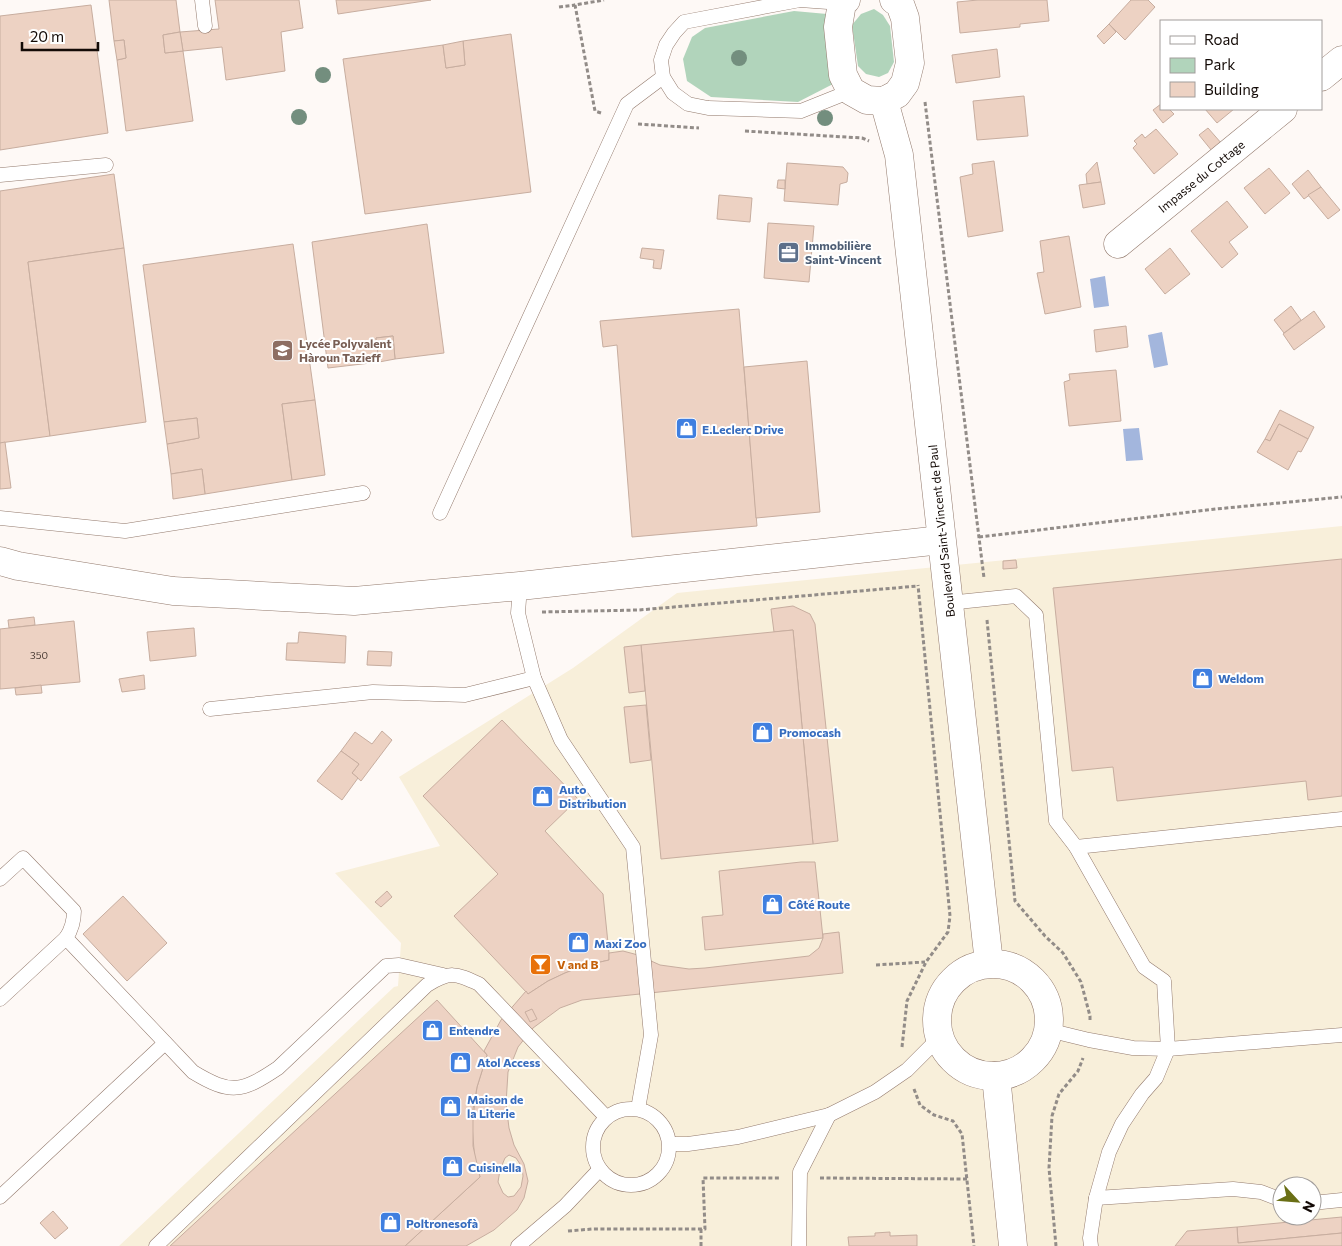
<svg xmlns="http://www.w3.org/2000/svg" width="1342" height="1246" viewBox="0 0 1342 1246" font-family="Commissioner,sans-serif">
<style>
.commercial{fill:#f8efda;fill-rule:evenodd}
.green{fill:#b1d4bb}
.water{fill:#a3b6dd}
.building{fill:#edd2c3;stroke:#c7ad9f;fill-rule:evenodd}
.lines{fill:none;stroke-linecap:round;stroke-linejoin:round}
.lane-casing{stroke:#937a6d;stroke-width:15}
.street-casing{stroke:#937a6d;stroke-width:29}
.secondary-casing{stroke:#937a6d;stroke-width:29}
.path{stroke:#928c88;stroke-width:3;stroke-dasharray:4 2.5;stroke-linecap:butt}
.lane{stroke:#fff;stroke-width:14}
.street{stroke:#fff;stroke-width:28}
.secondary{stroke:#fff;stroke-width:28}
.tree{fill:#738e7e}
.labels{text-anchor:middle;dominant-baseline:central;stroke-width:4;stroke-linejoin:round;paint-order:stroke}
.number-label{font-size:10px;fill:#4a3c35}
.street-label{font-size:12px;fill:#130a06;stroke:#fff}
.service-label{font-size:12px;font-weight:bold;fill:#4e5e75;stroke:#fff;text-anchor:start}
.education-label{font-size:12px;font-weight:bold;fill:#785e54;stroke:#fff;text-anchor:start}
.shop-label{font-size:12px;font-weight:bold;fill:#366cbe;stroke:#fff;text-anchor:start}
.food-label{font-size:12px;font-weight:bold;fill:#c56008;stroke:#fff;text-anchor:start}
</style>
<rect width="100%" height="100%" fill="#fef9f6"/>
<path class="commercial" d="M1342 526V1246H119L394 987 398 986 401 943 335 873 440 846 399 777 573 668 677 593ZM1282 1186H1312V1216H1282Z"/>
<g class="green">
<path d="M874 9 883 15 890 26 894 62 888 73 879 77 866 74 858 66 852 25 861 14Z"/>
<path d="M794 11 827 14 835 83 798 102 711 97 687 81 683 59 692 37 705 28Z"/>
</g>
<g class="water">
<path d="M1105 276 1109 306 1094 308 1090 279Z"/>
<path d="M1162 332 1168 365 1154 368 1148 335Z"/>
<path d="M1139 428 1143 460 1126 461 1123 429Z"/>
</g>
<g class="building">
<path d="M109 0H176L180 32 163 35 165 53 183 51 193 121 126 131 117 60 126 58 124 40 114 41Z"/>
<path d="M215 0H299L303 28 281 32 285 71 226 80 222 47 183 51 180 32 219 29Z"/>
<path d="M336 0H431L338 14Z"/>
<path d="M978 0H1047L1049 21 1020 24V27L960 33 957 2Z"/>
<path d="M1131 0H1148L1155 7 1125 40 1109 24Z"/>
<path d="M91 5 108 133 0 150V16Z"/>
<path d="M1109 24 1116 32 1104 44 1097 36Z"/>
<path d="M180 32 183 51 165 53 163 35Z"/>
<path d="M511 34 531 192 365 214 343 59 443 45 446 68 465 65 463 41Z"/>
<path d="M124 40 126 58 117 60 114 41Z"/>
<path d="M463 41 465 65 446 68 443 45Z"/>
<path d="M997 49 1000 77 956 83 952 55Z"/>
<path d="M1024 96 1028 136 977 140 973 101Z"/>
<path d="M1161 104V109H1169L1174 114 1163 123 1153 110Z"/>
<path d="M1205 109H1234L1217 123Z"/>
<path d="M1208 128 1222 144 1212 151 1199 135Z"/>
<path d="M1156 129 1178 154 1154 174 1133 148 1137 144 1134 141 1142 134 1145 138Z"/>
<path d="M994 161 1003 231 968 237 960 177 973 174 972 164Z"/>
<path d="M1097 162 1101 182 1087 184 1086 174Z"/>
<path d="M787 163 843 167 848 173 847 182 840 184 838 205 784 201Z"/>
<path d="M1269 168 1290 193 1265 214 1244 188Z"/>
<path d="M1308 170 1321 187 1304 199 1292 184Z"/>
<path d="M114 174 124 248 28 262 50 436 0 443V191Z"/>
<path d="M778 180H785V189L777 188Z"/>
<path d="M1101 182 1105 204 1083 208 1079 185Z"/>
<path d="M1321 187 1340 210 1328 219 1308 195Z"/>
<path d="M719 195 752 198 750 222 717 219Z"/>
<path d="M1227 201 1248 227 1229 242 1238 254 1222 268 1191 231Z"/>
<path d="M768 223 814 226 809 282 764 278Z"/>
<path d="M427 224 444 353 395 359 393 336 376 338 379 362 328 368 312 242Z"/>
<path d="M1069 236 1081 307 1045 314 1037 273 1044 272 1040 241Z"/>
<path d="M293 244 315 400 282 404 292 480 205 494 202 469 171 474 167 444 199 438 197 418 164 422 143 265Z"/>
<path d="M124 248 146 422 50 436 28 262Z"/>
<path d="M642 248 664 250 661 269 653 268 654 260 640 258Z"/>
<path d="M1170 248 1190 274 1165 294 1145 269Z"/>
<path d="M1291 306 1301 320 1284 333 1274 320Z"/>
<path d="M739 309 757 526 632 537 617 345 603 347 600 321Z"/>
<path d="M1314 311 1325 327 1294 350 1283 334Z"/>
<path d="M1126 326 1128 347 1096 352 1094 330Z"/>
<path d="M393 336 395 359 379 362 376 338Z"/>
<path d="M807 361 820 512 756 518 744 367Z"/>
<path d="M1116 370 1121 421 1069 426 1064 382 1070 380 1069 374Z"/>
<path d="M315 400 325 475 292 480 282 404Z"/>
<path d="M1280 410 1314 427 1308 439 1279 424 1270 441 1265 439Z"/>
<path d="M197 418 199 438 167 444 164 422Z"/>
<path d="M1279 424 1308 439 1301 452 1298 451 1288 470 1257 452 1265 439 1270 441Z"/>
<path d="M5 442 11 488 0 489V443Z"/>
<path d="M202 469 205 494 173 499 171 474Z"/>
<path d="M1342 559V796L1308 800 1306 781 1117 801 1113 767 1072 771 1053 588Z"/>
<path d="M1016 560 1017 568 1003 569V561Z"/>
<path d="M793 606 810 614 815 624 838 841 813 844 793 630 774 632 771 609Z"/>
<path d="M34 617 35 625 9 628 8 620Z"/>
<path d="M74 621 80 682 0 689V629Z"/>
<path d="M194 628 196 656 150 661 147 632Z"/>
<path d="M793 630 813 844 661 859 641 645Z"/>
<path d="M299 632 346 636 345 663 286 660 287 643H298Z"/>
<path d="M641 645 645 691 629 693 624 647Z"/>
<path d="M368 651 392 652 391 666 367 665Z"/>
<path d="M144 675 145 689 122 692 119 679Z"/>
<path d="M41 685 42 693 16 695 15 688Z"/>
<path d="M646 705 651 760 630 763 624 707Z"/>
<path d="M502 720 578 799 545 831 603 894 609 953V960L583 966 565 973 548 981 528 994 454 916 498 874 423 796Z"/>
<path d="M382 731 392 740 361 781 352 773 359 764 341 751 355 732 372 744Z"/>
<path d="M341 751 359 764 352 773 358 778 342 800 317 781Z"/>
<path d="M801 862H815L823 938 705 950 702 917 723 915 719 871Z"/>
<path d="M387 891 392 897 381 907 375 902Z"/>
<path d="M123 896 167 943 127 981 83 934Z"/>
<path d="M839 932 843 973 582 1000 560 1008 533 1028 518 1047 508 1072 506 1104 509 1128 514 1145 524 1164 528 1181 524 1198 517 1210 494 1230 466 1246H405L480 1177 475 1162 472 1125 477 1087 487 1055 484 1051 501 1020 526 991 528 994 548 981 565 973 583 966 609 960V953L623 951 638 955 660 965 689 969 705 968 809 956 819 948 823 938V934ZM509 1155 516 1158 522 1167 523 1176 521 1187 514 1196 508 1197 503 1193 498 1182 500 1170 505 1158Z"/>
<path d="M437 1000 487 1055 477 1087 473 1109V1146L480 1177 405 1246H170Z"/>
<path d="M532 1009 537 1019 530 1022 525 1012Z"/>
<path d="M53 1211 68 1228 55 1239 40 1223Z"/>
<path d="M1342 1217V1233L1238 1243 1237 1227Z"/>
<path d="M1237 1227 1238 1243 1342 1233V1246H1175L1187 1231Z"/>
<path d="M890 1232V1236L917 1235V1246H849L848 1237 875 1236V1233Z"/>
</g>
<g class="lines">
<defs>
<g id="lane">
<path d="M202 0 205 26"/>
<path d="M842 3 800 0 684 22 674 33 666 45 661 60 663 77 673 93 688 104 708 108 801 111 851 91"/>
<path d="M0 175 106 165"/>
<path d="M440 513 627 104 663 77"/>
<path d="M0 518 125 531 363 493"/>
<path d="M520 586 518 613 534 678 561 740 633 847 651 1035 638 1109"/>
<path d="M948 603 1016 596 1036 615 1056 821 1076 847"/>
<path d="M210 709 373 692 465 695 534 678"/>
<path d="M0 879 23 858 74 911C74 922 72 929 66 938L193 1072C231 1095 242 1092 278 1068L386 966 399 965 443 975"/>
<path d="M0 999 66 938"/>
<path d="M1048 1030 1089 1040 1133 1048 1168 1049 1342 1035"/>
<circle cx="631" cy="1147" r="38"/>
<path d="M670 1144H688L738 1137 829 1115 875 1092 907 1070 939 1038"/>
<path d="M0 1197 165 1043"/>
<path d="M1096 1198 1233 1189 1261 1192 1282 1200"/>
<path d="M1312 1203 1342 1200"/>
<path d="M156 1246 427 985C450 971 455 973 479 984L606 1117"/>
<path d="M518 1246 565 1206 600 1169"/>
<path d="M799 1246 800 1172 829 1115"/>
<path d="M1091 1246 1090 1238 1096 1198 1109 1152 1122 1124 1142 1094 1156 1078 1168 1049 1164 981 1144 967 1076 847 1342 819"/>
</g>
<g id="street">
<path d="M1321 77 1342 60"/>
<path d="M1118 244 1283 109"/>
<path d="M0 561 18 566 173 591 354 601 520 586 941 540"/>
</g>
<g id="secondary">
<path d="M846 0 842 3 838 27 843 75 851 91 867 100 884 101 897 94 905 83 910 63 905 18 900 4 894 0"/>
<path d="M884 101 899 155 989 963"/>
<circle cx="993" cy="1020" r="56"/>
<path d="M996 1076 1013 1246"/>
</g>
</defs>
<use href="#lane" class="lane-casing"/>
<use href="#street" class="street-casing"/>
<use href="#secondary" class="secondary-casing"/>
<g class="path">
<path d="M559 7 575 5"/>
<path d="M925 102 984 578"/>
<path d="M601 113 595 111 575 5 604 0"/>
<path d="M638 124 699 128"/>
<path d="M745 131 862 138 869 141"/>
<path d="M979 537 1216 509 1342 497"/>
<path d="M542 612 639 610 918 586"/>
<path d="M987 620 1015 901 1045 936 1063 953 1081 982 1090 1016V1020"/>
<path d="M876 965 925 962"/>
<path d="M902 1047 907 1001 926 962 948 932 950 916 918 585"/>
<path d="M914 1089 920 1105 934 1115 953 1121 962 1134 974 1246"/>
<path d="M820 1178 967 1179"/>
<path d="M701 1229V1246"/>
<path d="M568 1231 592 1229H705L703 1178H781"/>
<path d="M1056 1246 1049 1168 1052 1116 1059 1094 1078 1071 1083 1058"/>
</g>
<use href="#lane" class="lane"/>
<use href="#street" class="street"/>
<use href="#secondary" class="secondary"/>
</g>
<g class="tree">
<circle cx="739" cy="58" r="8"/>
<circle cx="323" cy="75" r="8"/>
<circle cx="299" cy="117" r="8"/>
<circle cx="825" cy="118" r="8"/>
</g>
<defs>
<symbol id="office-square" viewBox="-11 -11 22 22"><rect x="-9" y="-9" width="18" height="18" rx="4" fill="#5c6f8a" stroke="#fff"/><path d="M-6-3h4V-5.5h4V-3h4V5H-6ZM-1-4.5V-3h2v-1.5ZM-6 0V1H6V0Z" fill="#fff"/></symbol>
<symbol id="school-square" viewBox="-11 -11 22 22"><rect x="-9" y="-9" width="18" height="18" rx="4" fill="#8d6e63" stroke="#fff"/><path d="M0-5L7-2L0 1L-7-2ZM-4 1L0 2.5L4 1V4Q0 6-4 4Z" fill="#fff"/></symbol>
<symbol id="shop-square" viewBox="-11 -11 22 22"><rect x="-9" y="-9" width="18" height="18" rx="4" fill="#3f7fe0" stroke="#fff"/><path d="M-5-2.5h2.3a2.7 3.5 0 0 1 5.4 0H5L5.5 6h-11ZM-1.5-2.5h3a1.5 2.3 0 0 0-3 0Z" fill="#fff"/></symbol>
<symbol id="bar-square" viewBox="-11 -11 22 22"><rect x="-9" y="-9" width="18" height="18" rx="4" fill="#e8710a" stroke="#fff"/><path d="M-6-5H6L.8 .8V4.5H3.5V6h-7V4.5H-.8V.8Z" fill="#fff"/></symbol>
</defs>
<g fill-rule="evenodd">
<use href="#office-square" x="776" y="240" width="25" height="25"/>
<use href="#school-square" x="270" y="338" width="25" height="25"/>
<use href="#shop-square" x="674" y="416" width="25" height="25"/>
<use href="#shop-square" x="1190" y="666" width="25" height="25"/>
<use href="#shop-square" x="750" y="720" width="25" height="25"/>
<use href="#shop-square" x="530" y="784" width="25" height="25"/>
<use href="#shop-square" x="760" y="892" width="25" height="25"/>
<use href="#shop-square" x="566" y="930" width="25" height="25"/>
<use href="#bar-square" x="528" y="952" width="25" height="25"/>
<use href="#shop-square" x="420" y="1018" width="25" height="25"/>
<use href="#shop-square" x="448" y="1050" width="25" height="25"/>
<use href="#shop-square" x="438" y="1094" width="25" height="25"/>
<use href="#shop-square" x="440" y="1154" width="25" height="25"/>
<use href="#shop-square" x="378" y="1210" width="25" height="25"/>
</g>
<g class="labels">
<g class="number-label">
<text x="39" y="655">350</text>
</g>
<g class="street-label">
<text transform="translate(1201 176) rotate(-39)">Impasse du Cottage</text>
<text transform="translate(941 531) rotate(-96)">Boulevard Saint-Vincent de Paul</text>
</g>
<g class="service-label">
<text x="805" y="245">Immobilière<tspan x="805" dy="14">Saint-Vincent</tspan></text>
</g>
<g class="education-label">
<text x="299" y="343">Lycée Polyvalent<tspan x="299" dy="14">Hàroun Tazieff</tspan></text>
</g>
<g class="shop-label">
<text x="702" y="429">E.Leclerc Drive</text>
<text x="1218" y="678">Weldom</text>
<text x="779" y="732">Promocash</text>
<text x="559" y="789">Auto<tspan x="559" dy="14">Distribution</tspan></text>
<text x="788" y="904">Côté Route</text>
<text x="594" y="943">Maxi Zoo</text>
<text x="449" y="1030">Entendre</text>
<text x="477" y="1062">Atol Access</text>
<text x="467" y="1099">Maison de<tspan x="467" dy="14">la Literie</tspan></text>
<text x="468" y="1167">Cuisinella</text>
<text x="406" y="1223">Poltronesofà</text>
</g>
<g class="food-label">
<text x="557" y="964">V and B</text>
</g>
</g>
<rect x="1160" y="20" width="162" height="90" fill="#ffffff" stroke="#a19d9b"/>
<rect x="1170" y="36" width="25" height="8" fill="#ffffff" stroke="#a19d9b"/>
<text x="1204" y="45" font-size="15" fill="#130a06">Road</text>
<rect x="1170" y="58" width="25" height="15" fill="#b1d4bb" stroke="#a19d9b"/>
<text x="1204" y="70" font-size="15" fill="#130a06">Park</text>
<rect x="1170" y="82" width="25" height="15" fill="#edd2c3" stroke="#a19d9b"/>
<text x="1204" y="95" font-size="15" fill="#130a06">Building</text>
<g transform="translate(1297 1201) rotate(116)"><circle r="24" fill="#ffffff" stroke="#a19d9b"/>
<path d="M0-4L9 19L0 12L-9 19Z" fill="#6a6f15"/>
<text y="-8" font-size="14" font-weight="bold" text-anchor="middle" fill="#130a06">N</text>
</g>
<path d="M22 42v8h76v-8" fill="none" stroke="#130a06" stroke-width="2.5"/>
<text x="30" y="42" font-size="15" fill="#130a06" stroke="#ffffff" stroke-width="4" paint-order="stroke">20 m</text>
</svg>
